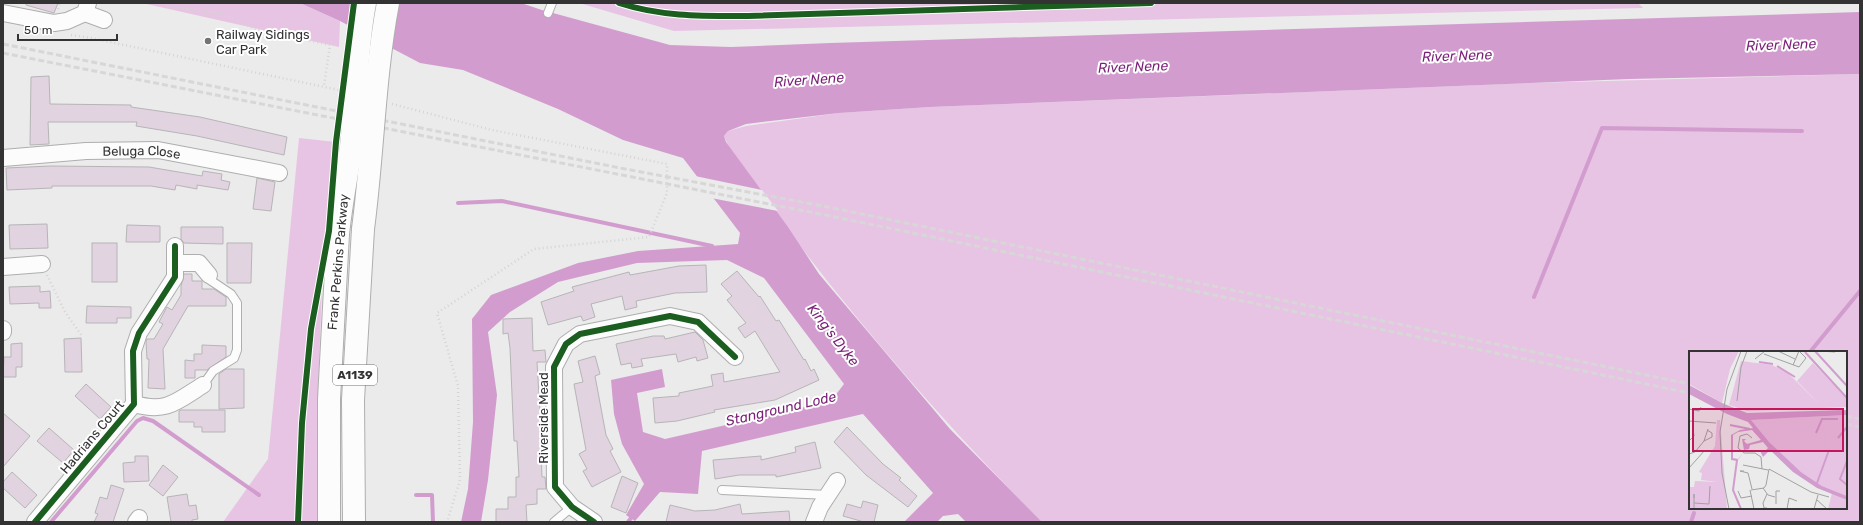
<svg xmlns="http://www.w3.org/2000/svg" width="1863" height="525" viewBox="0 0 1863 525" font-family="Rubik,sans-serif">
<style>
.green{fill:#e7c4e3;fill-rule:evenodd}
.water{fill:#d29dce}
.pier{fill:#ebebeb}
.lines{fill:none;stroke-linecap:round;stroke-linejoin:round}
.stream{stroke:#d29dce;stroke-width:4}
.building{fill:#e2d3e1;stroke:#b6b5b6}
.lane-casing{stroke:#aeaeae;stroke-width:10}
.street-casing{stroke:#aeaeae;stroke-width:18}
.highway-casing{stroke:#aeaeae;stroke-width:24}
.path{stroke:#d5d4d5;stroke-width:2.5;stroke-dasharray:1 3;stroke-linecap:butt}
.lane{stroke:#fcfcfc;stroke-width:8}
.street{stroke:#fcfcfc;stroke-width:16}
.highway{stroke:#fcfcfc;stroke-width:22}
.rail{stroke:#d7d7d7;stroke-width:3;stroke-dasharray:6 3;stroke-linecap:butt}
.highway-bridge-casing{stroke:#aeaeae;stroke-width:24;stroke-linecap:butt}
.highway-bridge{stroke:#fcfcfc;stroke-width:22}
.cycleway-casing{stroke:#fff;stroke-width:8}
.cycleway{stroke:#1b5e20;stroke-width:6}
.poi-dot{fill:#747374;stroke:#fff;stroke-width:1.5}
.labels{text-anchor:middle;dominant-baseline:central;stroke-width:4;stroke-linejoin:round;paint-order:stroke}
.shield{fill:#fff;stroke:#717071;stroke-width:1}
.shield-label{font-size:12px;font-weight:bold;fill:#343334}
.poi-label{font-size:13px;fill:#343334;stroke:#fff;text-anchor:start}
.street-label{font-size:13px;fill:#343334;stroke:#fff}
.water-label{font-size:14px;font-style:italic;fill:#791f76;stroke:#fff}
.inset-river{fill:none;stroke:#d29dce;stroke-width:2}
.inset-road{fill:none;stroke:#a2a1a2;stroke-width:1}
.view{fill:#c2185b;fill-opacity:0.15;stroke:#c2185b;stroke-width:2}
.inset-edge{fill:none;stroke:#343334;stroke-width:2}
</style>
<rect width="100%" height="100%" fill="#ebebeb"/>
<g class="green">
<path d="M142 3H300L340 21 339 47Z"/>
<path d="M579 3H1638L1643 8 674 31Z"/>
<path d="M1860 74V522H1042C957 437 877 346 804 251 778 217 753 181 728 145L724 136 728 131 746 126 839 113 930 107 1533 83ZM1690 352H1846V508H1690Z"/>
<path d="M299 138 336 142 329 231 323 262 317 416V522H223L268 459Z"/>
</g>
<path class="water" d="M300 3H521L542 10 670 45 731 47 830 43 1860 12V74L1629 79 930 107 839 113 746 124 728 131 724 136 726 142 788 227 819 274 950 429 1042 522H966L958 514 943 516 937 522H904L933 493 863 414 702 451 698 494 660 492 635 521 626 515 644 484 622 444 614 414 611 380 662 369 665 387 637 393 643 432 665 439 831 401 844 384 764 278 727 260 637 263 558 282 510 312 488 332 497 395 488 480 481 522H461L468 489 473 422 472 319 491 295 578 263 638 251 738 244 740 233 683 158 623 140 558 109 463 70 420 63 340 21Z"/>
<path class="pier" d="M695 176 762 190 778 211 711 198Z"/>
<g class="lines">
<g class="stream">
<path d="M458 203 502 201 712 246"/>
<path d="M1534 297 1602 128 1802 131"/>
<path d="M1810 352 1860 291"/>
<path d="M416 495H432L433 522"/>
<path d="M51 522 137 421 143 418 153 421 259 495"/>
<path d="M628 522 634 514"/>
<path d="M1691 522 1694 513"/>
</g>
</g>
<g class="building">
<path d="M26 3H58L54 13 26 5Z"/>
<path d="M49 76 50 104 131 105V107L200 117 287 137 284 155 197 136 136 126 137 122H48L49 144 30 145 31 77Z"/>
<path d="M51 166 149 167 202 176 203 171 222 174 221 180 230 182 228 190 197 185V189L176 185 175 190 151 186H52V188L7 190 6 168Z"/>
<path d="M257 178 275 182 271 211 253 209Z"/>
<path d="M47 224 48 248 10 249 9 225Z"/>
<path d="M127 225 160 226V242H126Z"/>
<path d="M181 227H223V244L184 243 181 239Z"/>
<rect x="92" y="243" width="25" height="39"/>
<path d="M227 243H252L251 283H227Z"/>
<path d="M706 265 707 292 675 293 636 301 637 307 625 310 622 296 591 304 595 317 583 321 581 316 548 325 541 302 574 291 572 287 629 272 630 275 679 266Z"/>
<path d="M737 271 759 297 760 296 776 321 779 320 804 360 805 359 811 371 814 369 819 380 775 400 714 410 715 412 677 421 655 423 653 398 679 396V393L713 386 711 375 723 373 724 382 780 372 755 331 745 338 738 328 746 323 727 300 732 296 721 284Z"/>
<path d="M184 274H192V281H202V289H214L226 297V306H188L163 349 165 389 148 388 149 359H147L146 341 147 339H154L163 324 159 322 167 307 172 310 181 295V286Z"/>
<path d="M40 286V292L50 291 51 308H39V303L10 304 9 287Z"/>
<path d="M87 306 131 307V318H117V323H86Z"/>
<path d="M532 318 533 351 545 350 546 362H537L540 413H545V425L540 426 542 477H545L546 489H537V504L526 505 527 522H496V509H508V497H516V477H519L517 441H514L510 348 508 333 503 334V319Z"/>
<path d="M695 332 703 340 708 358 697 361 696 357 678 362 676 354 641 359 643 366 632 368 631 363 621 365 616 344 653 336H664L665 339Z"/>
<path d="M81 338 82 372H65L64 339Z"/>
<path d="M22 343V367H16V377H3L4 357H11V344Z"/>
<path d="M202 345 226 346V357L207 370H195V378H185V360L194 361V354H202Z"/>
<path d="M595 356 600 374 595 376 606 435 613 449 610 451 621 472 592 487 583 471 587 469 579 454 586 450 574 384 583 382 578 361Z"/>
<path d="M226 369H244V408L219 409V374Z"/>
<path d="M86 384 111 407 100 419 75 396Z"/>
<path d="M181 410H225V432H202V427H194V422H179V411Z"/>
<path d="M3 413 30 436 3 467Z"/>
<path d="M847 427 883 464 901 478 899 480 917 496 908 507 866 475 834 442Z"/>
<path d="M49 428 74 450 63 463 37 441Z"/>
<path d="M815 442 821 468 776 477V475H739L715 479 713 460 761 456V460L796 452 795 447Z"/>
<path d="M135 456H148L149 481 124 482 123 463 135 462Z"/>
<path d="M163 465 178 477 163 496 149 485Z"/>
<path d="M12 472 37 495 25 508 3 488V482Z"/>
<path d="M622 476 638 483 626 513 611 507Z"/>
<path d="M111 485 124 489 113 522H94L98 514 95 513 100 497 107 499Z"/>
<path d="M187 494 189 506 196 505 198 519 192 520V522H171L167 497Z"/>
<path d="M863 501 878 505 874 522H864L843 516 847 504 861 508Z"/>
<path d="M740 504 742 514 789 511 790 522H666L670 505 695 511 715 510Z"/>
</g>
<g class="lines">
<defs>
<g id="lane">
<path d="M548 13 552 3"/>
<path d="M203 385 213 371 234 358 237 350V303L231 294 210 280 209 275"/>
<path d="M722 490 828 495"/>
<path d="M554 522 572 507"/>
</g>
<g id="street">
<path d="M3 13 54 23 67 21 85 13 88 3"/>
<path d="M85 13 104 20"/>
<path id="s1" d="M3 158 86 151 158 150 279 173"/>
<path d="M175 263H199L209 275"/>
<path d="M3 267 42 264"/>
<path d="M3 329V332"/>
<path d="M134 404C167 413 176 402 203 385"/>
<path d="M35 522 134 404 133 351 139 333 175 277V246"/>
<path d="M136 522 139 518"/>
<path d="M594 522 572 507 555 487 554 367 566 344 580 334 670 316 698 322 735 357"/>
<path d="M814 522 820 507 837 481"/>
</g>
<g id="highway">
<path d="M329 522V399L338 234"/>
<path d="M354 522 353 400 363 229"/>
</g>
</defs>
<use href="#lane" class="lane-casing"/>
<use href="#street" class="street-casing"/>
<use href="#highway" class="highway-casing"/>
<g class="path">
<path d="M163 3 181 8 222 14 258 30 330 45 324 86"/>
<path d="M58 9 60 3"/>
<path d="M71 35 91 38 339 90"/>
<path d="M392 104 492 130 667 164V193L649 237 534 249 437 313 458 386 460 480 447 522"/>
<path d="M47 275 65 312 82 336"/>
</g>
<use href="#lane" class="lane"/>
<use href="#street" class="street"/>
<use href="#highway" class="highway"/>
<g class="rail">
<path d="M3 44 620 168 828 207 1690 384"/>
<path d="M3 53 835 217 1690 393"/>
<path d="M1846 416 1860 419"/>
<path d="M1846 424 1860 427"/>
</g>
<defs>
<g id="highway-bridge">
<path d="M363 229C373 154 374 77 388 3"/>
<path d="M338 234C341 205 347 176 351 146 356 99 356 50 365 3"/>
</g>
</defs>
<use href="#highway-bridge" class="highway-bridge-casing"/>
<use href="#highway-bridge" class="highway-bridge"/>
<defs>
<g id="cycleway">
<path d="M619 3C662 17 704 16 748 16L1151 3"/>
<path d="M35 522 134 404 133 351 139 333 175 277V246"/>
<path d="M298 522 302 423 311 329 329 231 336 142 354 3"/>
<path d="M594 522 572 507 555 487 554 367 566 344 580 334 670 316 698 322 735 357"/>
</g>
</defs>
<use href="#cycleway" class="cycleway-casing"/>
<use href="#cycleway" class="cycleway"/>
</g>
<circle class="poi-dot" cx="208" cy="41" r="4"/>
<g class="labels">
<rect class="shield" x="333" y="365" width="44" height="20" rx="3"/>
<g class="shield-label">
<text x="355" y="375">A1139</text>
</g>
<g class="poi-label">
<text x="216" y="34">Railway Sidings<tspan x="216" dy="15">Car Park</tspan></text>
</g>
<g class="street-label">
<text stroke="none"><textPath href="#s1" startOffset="139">Beluga Close</textPath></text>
<text transform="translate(338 262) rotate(-85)">Frank Perkins Parkway</text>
<text transform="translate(543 418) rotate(-90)">Riverside Mead</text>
<text transform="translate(92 437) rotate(-50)">Hadrians Court</text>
</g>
<g class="water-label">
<text transform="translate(1781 45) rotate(-2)">River Nene</text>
<text transform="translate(1457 56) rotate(-2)">River Nene</text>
<text transform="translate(1133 67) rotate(-2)">River Nene</text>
<text transform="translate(809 80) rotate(-4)">River Nene</text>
<text transform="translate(833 335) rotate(52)">King's Dyke</text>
<text transform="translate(781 409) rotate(-13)">Stanground Lode</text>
</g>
</g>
<g transform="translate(1689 351)">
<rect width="158" height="158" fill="#ebebeb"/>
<path d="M0 0H50L41 18 33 52 0 33ZM52 10 83 14 99 22 132 55 108 30 124 12 158 48V56L58 60 40 54ZM158 64V145L133 135 112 121 85 97 62 69ZM28 69H31L38 158H0V136H5L6 130 29 131 12 129 13 122 10 121 26 95ZM143 142 158 149V158H139Z" fill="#e7c4e3"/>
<path d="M0 34 33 52 58 62 158 59V64L62 69 81 92 112 121 133 135 158 145V149L128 137 104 121 81 99 74 106 71 100 75 101 79 97 74 91 61 94 60 98 55 99 53 88H57L55 90 58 93 72 89 63 79 49 81 44 84V107L49 108 54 102 48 110 42 109V84L51 79 64 77 59 71 38 63 0 43Z" fill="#d29dce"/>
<path class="inset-river" d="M126 0 158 35M116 1 158 47M70 11 84 13M88 15 106 26M41 74 61 78M127 82 133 68H149M149 87 158 76M48 109 44 139 52 158M158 110 151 128 158 134M128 132 140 99"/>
<path class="inset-road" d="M89 0 106 8M131 0 146 1M75 3 110 16 117 7 110 0M66 8 76 0M104 14 110 0M48 50 52 16 58 0M0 58 10 60 12 56M0 70 27 72M63 87 58 83 51 85 49 97 55 102H66L72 106 73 118M0 90 5 85 4 78M15 90 23 86V82L18 79M0 103 6 101 15 90 19 78M54 114 79 119M0 117 16 99M55 120H51L59 122 63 138M77 134 80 118 122 141 140 146M74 137 79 144 86 146M61 139 65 158M62 139 75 137 77 134M49 140 52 147 63 145M78 143 74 152 75 157H78M128 149 138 158M5 152 20 153 21 135M87 153V140H91M5 158V143V147M40 158 33 122 31 81 38 38 52 0M98 158 100 147 108 150M125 158 129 144"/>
<path class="view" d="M4 58H154V100H4Z"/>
<rect width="158" height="158" class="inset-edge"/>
</g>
<rect width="1863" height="525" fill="none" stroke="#343334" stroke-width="8"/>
<path d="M18 34v6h99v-6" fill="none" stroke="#343334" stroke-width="2"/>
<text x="24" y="34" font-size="12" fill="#343334" stroke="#ffffff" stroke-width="3" paint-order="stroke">50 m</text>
</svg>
